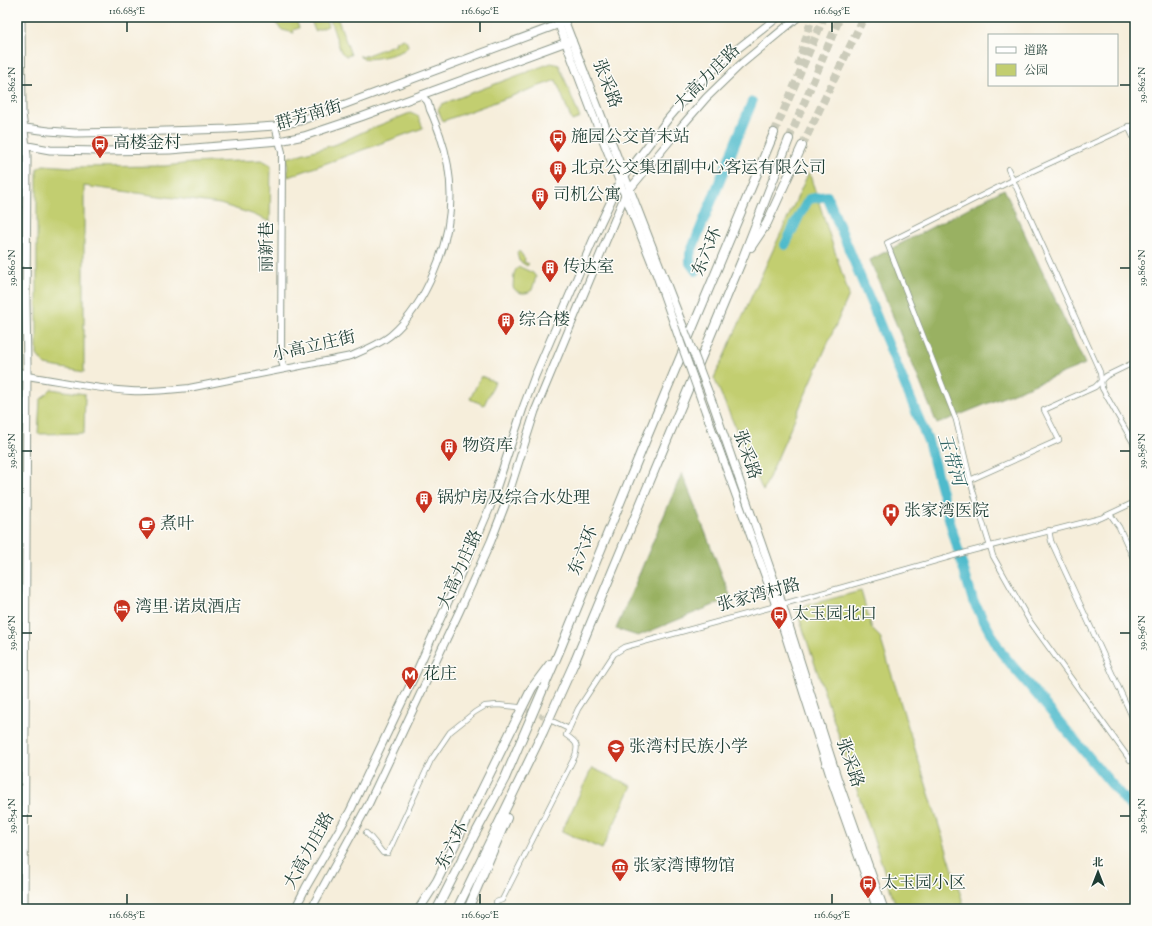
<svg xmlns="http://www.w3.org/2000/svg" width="1152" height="926" viewBox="0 0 1152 926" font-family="'Sorts Mill Goudy','Noto Serif SC',serif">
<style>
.green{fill:#c2ce70;stroke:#708652}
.forest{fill:#99b162;stroke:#5c774b}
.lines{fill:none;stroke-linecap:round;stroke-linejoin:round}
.river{stroke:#50bbcc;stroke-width:10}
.street-tunnel{stroke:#cbcbba;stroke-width:4.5;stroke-dasharray:4.5 2;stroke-linecap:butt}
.highway-tunnel{stroke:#cbcbba;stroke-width:8;stroke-dasharray:8 4;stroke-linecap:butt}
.street-casing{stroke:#8a9688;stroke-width:6}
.secondary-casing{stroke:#8a9688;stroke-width:8}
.primary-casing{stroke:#8a9688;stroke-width:9}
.highway-casing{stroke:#8a9688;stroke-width:10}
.street{stroke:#fff;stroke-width:4.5}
.secondary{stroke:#fff;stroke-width:6}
.primary{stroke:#fff;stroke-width:7}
.highway{stroke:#fff;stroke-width:8}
.primary-bridge-casing{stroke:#8a9688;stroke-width:9;stroke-linecap:butt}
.primary-bridge{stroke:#fff;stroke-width:7}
.ticks{fill:none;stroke:#1f3d34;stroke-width:1.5}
.labels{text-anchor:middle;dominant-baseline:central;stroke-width:3;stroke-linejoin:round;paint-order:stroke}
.street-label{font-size:17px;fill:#1f3d34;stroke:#fdfcf7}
.poi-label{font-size:17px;fill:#1f3d34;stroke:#fdfcf7;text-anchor:start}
.water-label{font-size:18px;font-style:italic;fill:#2e6362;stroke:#fdfcf7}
.neatline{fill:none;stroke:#1f3d34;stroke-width:1.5}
.ticks-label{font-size:10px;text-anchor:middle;fill:#1f3d34}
</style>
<rect width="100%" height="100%" fill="#fdfcf7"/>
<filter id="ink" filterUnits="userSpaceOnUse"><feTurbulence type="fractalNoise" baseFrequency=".025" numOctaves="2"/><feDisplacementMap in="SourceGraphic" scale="8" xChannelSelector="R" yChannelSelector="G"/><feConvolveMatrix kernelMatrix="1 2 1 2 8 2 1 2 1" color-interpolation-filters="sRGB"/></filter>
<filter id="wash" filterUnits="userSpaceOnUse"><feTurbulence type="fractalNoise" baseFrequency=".012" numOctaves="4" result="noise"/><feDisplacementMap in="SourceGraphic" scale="16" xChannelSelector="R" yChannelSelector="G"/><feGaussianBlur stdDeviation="0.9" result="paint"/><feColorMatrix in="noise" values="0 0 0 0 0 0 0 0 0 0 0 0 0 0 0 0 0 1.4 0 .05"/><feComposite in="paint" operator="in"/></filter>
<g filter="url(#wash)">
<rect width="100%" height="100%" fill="#f6eedb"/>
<g class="green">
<path d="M270 17H295L299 28 293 30 294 33 282 30Z"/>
<path d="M310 17H325L328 26 315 31Z"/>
<path d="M329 17H337L351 55 346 56 341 52Z"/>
<path d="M404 39 406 41 408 45C407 48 407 48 404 50 396 55 367 62 360 57V55L362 57 396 44 395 42Z"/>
<path d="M551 63 559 65 580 118 572 121 556 80 443 121 438 110 442 104Z"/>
<path d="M410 113 418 116 423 128 288 177 287 158 337 144 365 131Z"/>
<path d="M262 160 271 165 270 222 252 214 220 204 84 186V372L45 365 37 355V169L43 165 73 167 165 166 192 163Z"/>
<path d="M809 172 849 295 763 491 714 378Z"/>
<path d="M518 251 520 252 525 259 524 262 529 264 527 266 519 261 517 253Z"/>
<path d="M520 267 533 273 536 277 532 290C526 295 517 294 513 287 514 280 512 269 520 267Z"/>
<path d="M481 376 495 382 484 405 470 399Z"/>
<path d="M51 389 85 394 84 433 38 434 40 400Z"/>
<path d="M861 591 872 629 880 637 965 909H897L796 608Z"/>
<path d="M592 768 632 786 602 849 562 831Z"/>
</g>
<g class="forest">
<path d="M1004 189 1085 364 937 424 870 260Z"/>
<path d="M682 473 731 598 638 636 616 629Z"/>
</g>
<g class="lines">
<g class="river">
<path d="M785 245 799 216 809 199 827 196 928 441 953 533 973 601 1001 652 1135 812"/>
<path d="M696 271 690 263V254L752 102"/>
</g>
</g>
</g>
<g filter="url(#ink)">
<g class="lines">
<path class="street-tunnel" d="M521 708 549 719"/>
<g class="highway-tunnel">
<path d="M798 66 812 17"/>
<path d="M774 133 824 17"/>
<path d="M789 139 840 17"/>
<path d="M802 146 864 17"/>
</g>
<defs>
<g id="street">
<path d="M1135 124 1013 180 887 243 956 420 973 491 993 556 1029 620 1130 760 1135 757"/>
<path d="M1128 126 1135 141"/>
<path d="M1008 169 1100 372 1102 388 1135 446"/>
<path d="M970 480 1059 440 1044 410 1095 387 1106 376 1135 362"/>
<path d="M1110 514 1119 527 1135 562"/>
<path d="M1049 530 1051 541 1135 723"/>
<path d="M552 721 569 729 578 709 614 654 625 647 776 606 971 551 1101 518 1135 502"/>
<path d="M366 833C373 839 377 846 383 853H388L431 760 450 732 475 712 485 706 498 705 518 707"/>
<path d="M496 902 502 900 575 756C579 744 576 742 566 735L569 729"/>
</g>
<g id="secondary">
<path d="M275 126 282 152 281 357 284 369"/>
<path d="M27 376C61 381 96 389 131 391 150 392 169 390 189 388L351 356C365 350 380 344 391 335 411 318 424 296 434 272 453 228 456 181 440 135 437 127 434 118 430 110 429 107 429 104 427 101 425 99 423 97 421 95"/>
</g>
<g id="primary">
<path d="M21 17 22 113 27 156 26 303 27 365 24 909"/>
<path d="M556 17 593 115 657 276 680 341"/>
<path d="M563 17 685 331"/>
<path d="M17 127 49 131 75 133 135 132 228 129 275 126 300 121 565 22"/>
<path d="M17 144 50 150 100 151 170 150 279 141 304 136 361 117 572 40"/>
<path d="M17 371 27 376"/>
<path d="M17 379 27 376"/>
<path d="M713 404 780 597 838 780 884 909"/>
<path d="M706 413 774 600 832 782 877 909"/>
<path d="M295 909 306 887 350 811 415 675 475 542 490 507 523 408 535 376 600 224 620 182 668 119 697 85 732 53 778 17"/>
<path d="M311 909 369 803 459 612 491 541 505 505 535 411 625 195 681 127 706 98 740 65 798 17"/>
</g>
<g id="highway">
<path d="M751 247 767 223 802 146"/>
<path d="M419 909 437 881 532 688 550 664"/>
<path d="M437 909 474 836 505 778 559 652 647 437 774 133"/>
<path d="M457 909 543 732 575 661 742 260 789 139"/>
<path d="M468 909 507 818"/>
</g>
</defs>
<use href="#street" class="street-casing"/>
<use href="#secondary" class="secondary-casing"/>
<use href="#primary" class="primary-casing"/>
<use href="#highway" class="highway-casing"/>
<use href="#street" class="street"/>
<use href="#secondary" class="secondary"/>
<use href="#primary" class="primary"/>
<use href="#highway" class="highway"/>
<defs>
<g id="primary-bridge">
<path d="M685 331 713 404"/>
<path d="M680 341 706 413"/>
</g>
</defs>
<use href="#primary-bridge" class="primary-bridge-casing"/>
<use href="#primary-bridge" class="primary-bridge"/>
</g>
</g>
<path class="ticks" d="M127 22V32M480 22V32M832 22V32M22 85H32M1120 85H1130M22 268H32M1120 268H1130M22 451H32M1120 451H1130M22 633H32M1120 633H1130M22 816H32M1120 816H1130M127 894V904M480 894V904M832 894V904"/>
<defs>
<symbol id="bus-pin" viewBox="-11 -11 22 30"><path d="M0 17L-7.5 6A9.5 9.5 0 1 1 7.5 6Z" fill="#c8321e" stroke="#fdfcf7"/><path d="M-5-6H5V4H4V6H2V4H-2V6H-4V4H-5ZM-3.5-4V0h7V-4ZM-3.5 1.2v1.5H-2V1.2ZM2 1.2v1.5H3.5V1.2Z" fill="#fff"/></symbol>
<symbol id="building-pin" viewBox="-11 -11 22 30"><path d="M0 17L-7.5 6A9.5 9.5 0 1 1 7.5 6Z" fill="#c8321e" stroke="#fdfcf7"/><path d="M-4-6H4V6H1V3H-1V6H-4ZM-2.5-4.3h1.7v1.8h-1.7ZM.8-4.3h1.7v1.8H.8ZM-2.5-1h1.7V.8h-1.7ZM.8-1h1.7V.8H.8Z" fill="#fff"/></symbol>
<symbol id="hospital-pin" viewBox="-11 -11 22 30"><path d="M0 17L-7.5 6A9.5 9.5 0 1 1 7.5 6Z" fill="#c8321e" stroke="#fdfcf7"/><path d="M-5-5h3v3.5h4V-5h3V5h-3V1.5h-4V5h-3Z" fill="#fff"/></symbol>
<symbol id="cafe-pin" viewBox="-11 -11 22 30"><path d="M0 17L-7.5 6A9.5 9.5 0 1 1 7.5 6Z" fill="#c8321e" stroke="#fdfcf7"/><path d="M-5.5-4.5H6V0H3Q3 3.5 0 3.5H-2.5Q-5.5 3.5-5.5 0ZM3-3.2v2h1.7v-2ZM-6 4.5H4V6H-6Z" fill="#fff"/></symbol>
<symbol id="hotel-pin" viewBox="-11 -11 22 30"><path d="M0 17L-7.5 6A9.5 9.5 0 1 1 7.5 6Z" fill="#c8321e" stroke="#fdfcf7"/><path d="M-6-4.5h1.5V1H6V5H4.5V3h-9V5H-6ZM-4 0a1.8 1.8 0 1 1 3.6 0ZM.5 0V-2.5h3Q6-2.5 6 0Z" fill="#fff"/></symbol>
<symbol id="metro-pin" viewBox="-11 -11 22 30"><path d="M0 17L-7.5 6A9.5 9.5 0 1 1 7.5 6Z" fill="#c8321e" stroke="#fdfcf7"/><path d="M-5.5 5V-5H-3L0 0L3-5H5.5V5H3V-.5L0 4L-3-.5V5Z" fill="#fff"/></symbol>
<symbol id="school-pin" viewBox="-11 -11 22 30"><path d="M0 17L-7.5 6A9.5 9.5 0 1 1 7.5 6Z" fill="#c8321e" stroke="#fdfcf7"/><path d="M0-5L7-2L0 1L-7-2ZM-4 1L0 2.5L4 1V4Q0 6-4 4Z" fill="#fff"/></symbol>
<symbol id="museum-pin" viewBox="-11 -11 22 30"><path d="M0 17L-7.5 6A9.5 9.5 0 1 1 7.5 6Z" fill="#c8321e" stroke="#fdfcf7"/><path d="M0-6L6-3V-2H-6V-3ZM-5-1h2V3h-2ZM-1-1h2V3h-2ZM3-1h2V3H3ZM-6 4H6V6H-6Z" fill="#fff"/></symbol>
</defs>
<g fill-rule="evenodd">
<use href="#bus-pin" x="548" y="128" width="20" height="27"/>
<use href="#bus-pin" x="90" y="134" width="20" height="27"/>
<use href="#building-pin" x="548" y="159" width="20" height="27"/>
<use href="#building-pin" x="530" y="186" width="20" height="27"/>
<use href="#building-pin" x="540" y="258" width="20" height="27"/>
<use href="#building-pin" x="496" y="311" width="20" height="27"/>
<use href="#building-pin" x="439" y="437" width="20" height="27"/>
<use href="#building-pin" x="414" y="489" width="20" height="27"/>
<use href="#hospital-pin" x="881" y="502" width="20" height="27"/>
<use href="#cafe-pin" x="137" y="515" width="20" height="27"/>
<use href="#hotel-pin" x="112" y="598" width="20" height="27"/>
<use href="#bus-pin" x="769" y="605" width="20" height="27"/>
<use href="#metro-pin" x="400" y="665" width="20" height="27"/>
<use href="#school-pin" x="606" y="738" width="20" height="27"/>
<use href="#museum-pin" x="610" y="857" width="20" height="27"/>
<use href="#bus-pin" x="858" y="874" width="20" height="27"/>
</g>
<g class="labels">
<g class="street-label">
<text transform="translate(708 78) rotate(-45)">大高力庄路</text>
<text transform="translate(606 84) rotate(69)">张采路</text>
<text transform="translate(309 116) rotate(-16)">群芳南街</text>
<text transform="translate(268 247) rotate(-90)">丽新巷</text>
<text transform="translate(708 252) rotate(-67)">东六环</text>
<text transform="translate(314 347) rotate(-13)">小高立庄街</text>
<text transform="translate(746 455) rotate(71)">张采路</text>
<text transform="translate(584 551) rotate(-68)">东六环</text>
<text transform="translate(461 570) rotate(-66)">大高力庄路</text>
<text transform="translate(759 596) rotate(-15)">张家湾村路</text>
<text transform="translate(849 763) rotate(71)">张采路</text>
<text transform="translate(453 846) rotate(-63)">东六环</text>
<text transform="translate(310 851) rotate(-61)">大高力庄路</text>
</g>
<g class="poi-label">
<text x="571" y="138">施园公交首末站</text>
<text x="113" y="144">高楼金村</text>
<text x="571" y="169">北京公交集团副中心客运有限公司</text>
<text x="553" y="196">司机公寓</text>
<text x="563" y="268">传达室</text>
<text x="519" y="321">综合楼</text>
<text x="462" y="447">物资库</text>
<text x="437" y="499">锅炉房及综合水处理</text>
<text x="904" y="512">张家湾医院</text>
<text x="160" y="525">煮叶</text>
<text x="135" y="608">湾里·诺岚酒店</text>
<text x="792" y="615">太玉园北口</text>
<text x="423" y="675">花庄</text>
<text x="629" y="748">张湾村民族小学</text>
<text x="633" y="867">张家湾博物馆</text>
<text x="881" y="884">太玉园小区</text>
</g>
<g class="water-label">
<text transform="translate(950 460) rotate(73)">玉带河</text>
</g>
</g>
<rect width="1152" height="926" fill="none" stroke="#fdfcf7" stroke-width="44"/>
<rect x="988" y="34" width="130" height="52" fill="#fdfcf7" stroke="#a4b0a9"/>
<rect x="996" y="47" width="20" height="6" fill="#ffffff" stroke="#a4b0a9"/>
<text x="1024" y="54" font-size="12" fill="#1f3d34">道路</text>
<rect x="996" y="64" width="20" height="12" fill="#c2ce70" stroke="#a4b0a9"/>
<text x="1024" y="74" font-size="12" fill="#1f3d34">公园</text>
<g transform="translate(1098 872)" stroke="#fdfcf7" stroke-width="3" paint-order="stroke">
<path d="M0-3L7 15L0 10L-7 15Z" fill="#1f3d34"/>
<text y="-6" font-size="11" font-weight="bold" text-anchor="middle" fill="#1f3d34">北</text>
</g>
<rect x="22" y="22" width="1108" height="882" class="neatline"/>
<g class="ticks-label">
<text x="127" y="14">116.685°E</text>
<text x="480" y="14">116.690°E</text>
<text x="832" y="14">116.695°E</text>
<text transform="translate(11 85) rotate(-90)" y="4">39.862°N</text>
<text transform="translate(1141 85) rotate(-90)" y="4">39.862°N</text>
<text transform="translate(11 268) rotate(-90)" y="4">39.860°N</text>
<text transform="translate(1141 268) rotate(-90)" y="4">39.860°N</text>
<text transform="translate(11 451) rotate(-90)" y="4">39.858°N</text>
<text transform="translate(1141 451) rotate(-90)" y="4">39.858°N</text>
<text transform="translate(11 633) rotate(-90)" y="4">39.856°N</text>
<text transform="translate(1141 633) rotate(-90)" y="4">39.856°N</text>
<text transform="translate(11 816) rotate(-90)" y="4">39.854°N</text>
<text transform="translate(1141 816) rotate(-90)" y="4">39.854°N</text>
<text x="127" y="918">116.685°E</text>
<text x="480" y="918">116.690°E</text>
<text x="832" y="918">116.695°E</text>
</g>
</svg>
